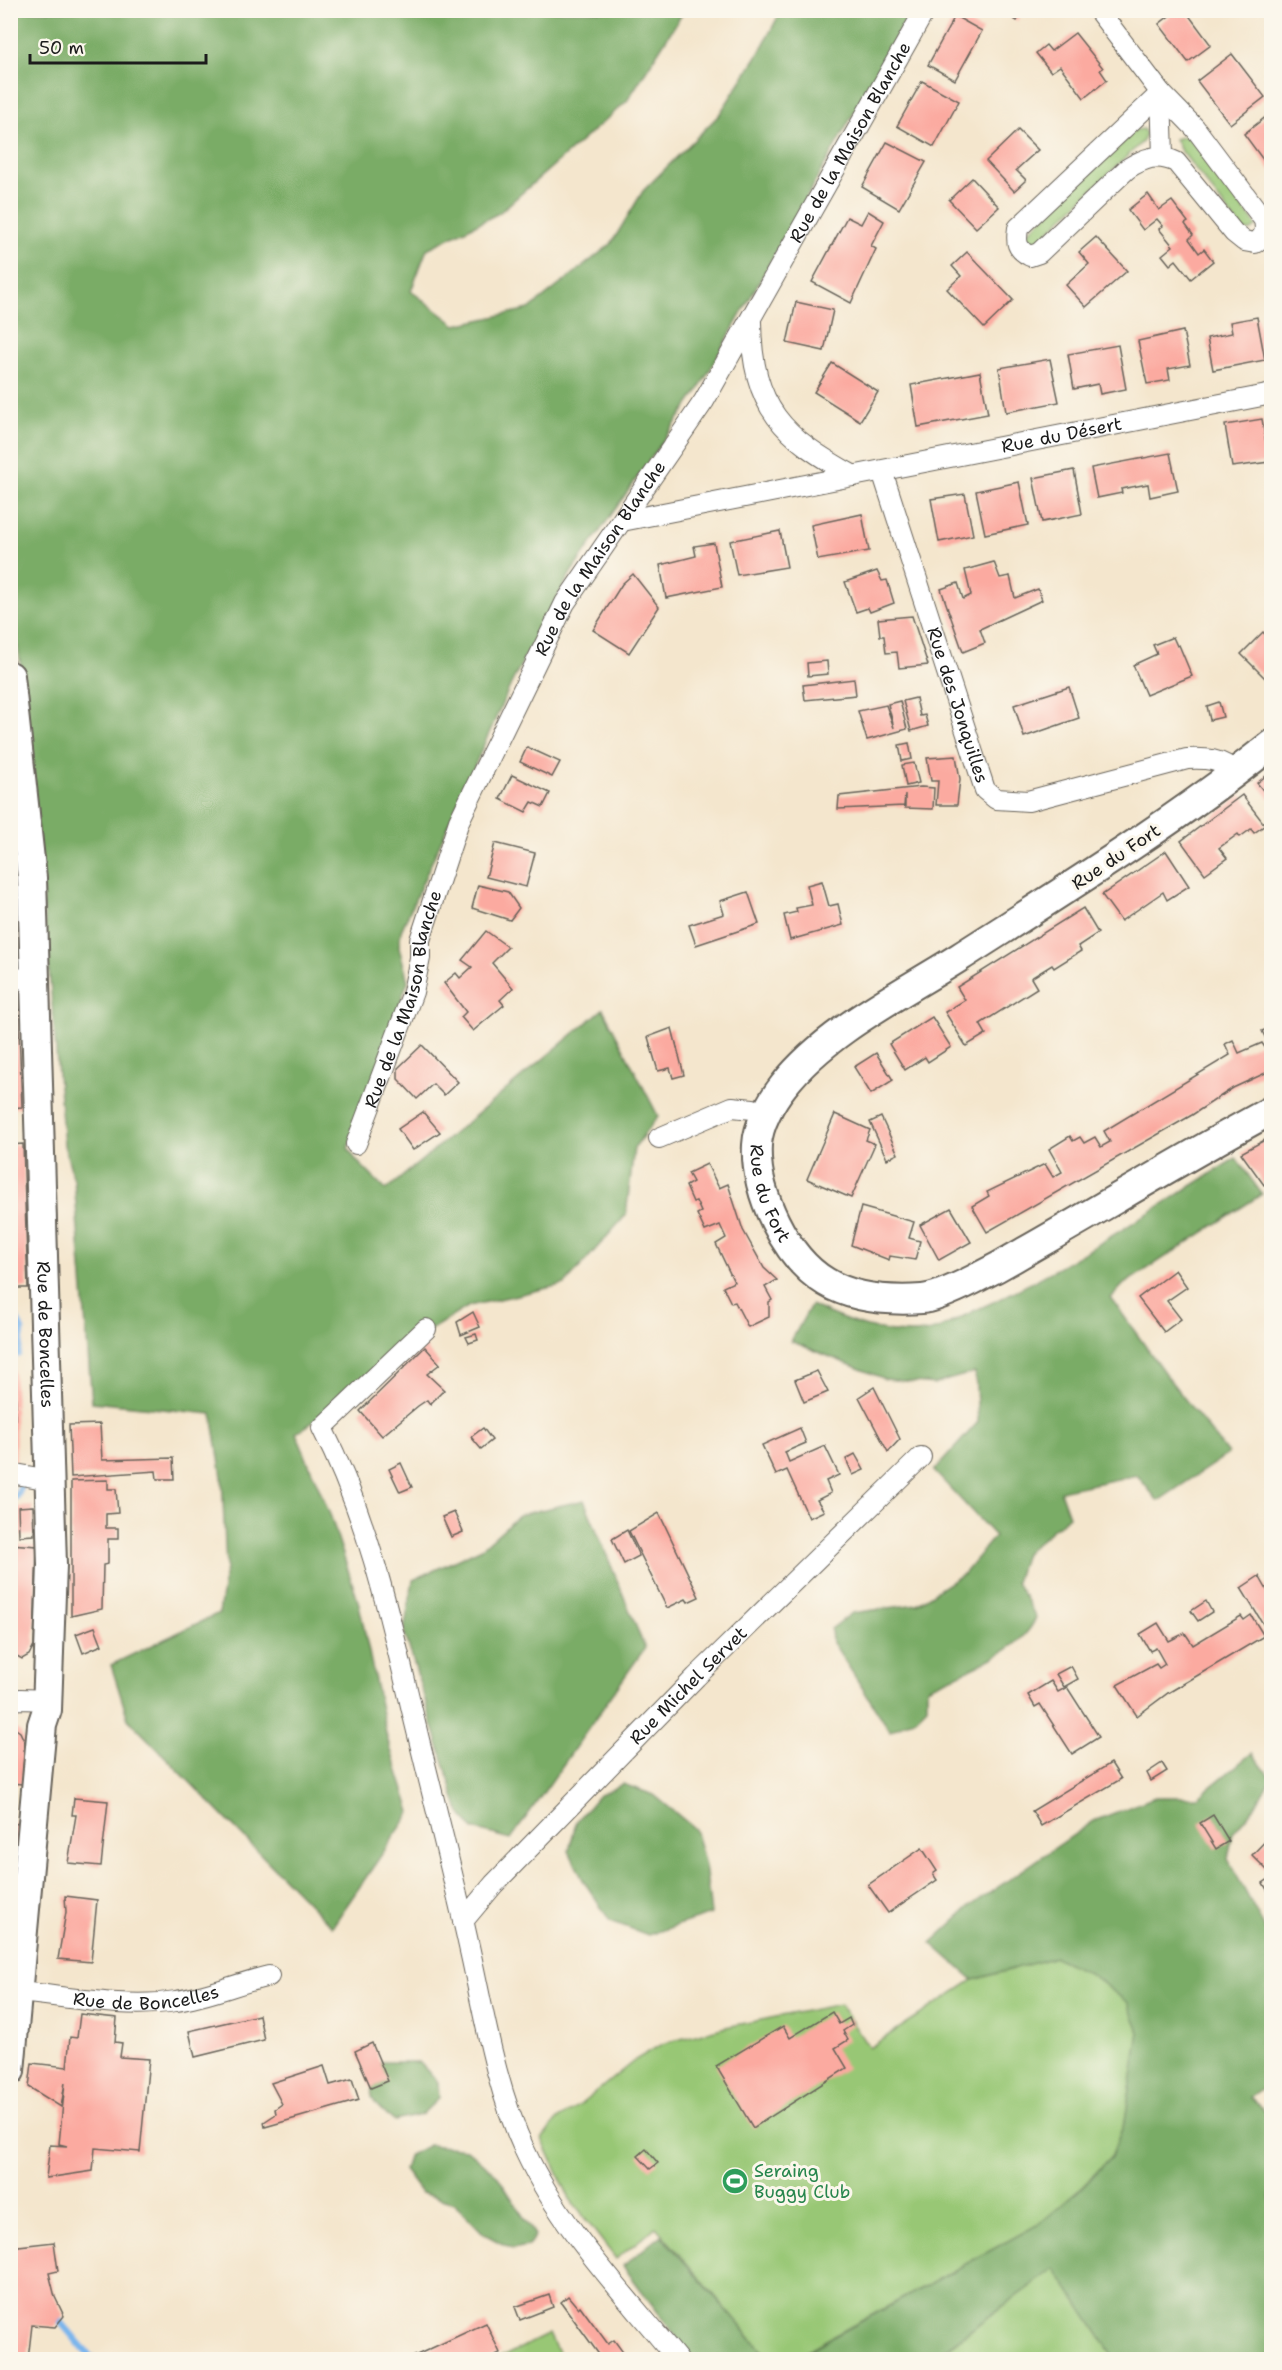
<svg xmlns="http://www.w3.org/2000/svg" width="1282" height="2370" viewBox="0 0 1282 2370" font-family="'Shantell Sans',sans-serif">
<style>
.green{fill:#98c775;stroke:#5a7248;stroke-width:1.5}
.forest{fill:#7aac66;stroke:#4b6441;stroke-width:1.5}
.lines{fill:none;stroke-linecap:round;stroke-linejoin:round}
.stream{stroke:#7ab5ec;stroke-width:7}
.building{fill:#fbaaa0}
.street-casing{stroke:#68635a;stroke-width:22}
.secondary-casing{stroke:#68635a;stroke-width:32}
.street{stroke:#fff;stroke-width:20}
.secondary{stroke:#fff;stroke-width:28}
.labels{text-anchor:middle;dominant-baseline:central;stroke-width:6;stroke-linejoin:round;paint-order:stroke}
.street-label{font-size:18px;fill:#1c1c1c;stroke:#fbf7ec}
.leisure-label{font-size:18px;fill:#27864d;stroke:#fbf7ec;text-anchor:start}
</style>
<rect width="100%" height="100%" fill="#fbf7ec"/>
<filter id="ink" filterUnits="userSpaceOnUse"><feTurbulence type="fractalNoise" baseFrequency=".0167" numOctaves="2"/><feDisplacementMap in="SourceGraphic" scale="12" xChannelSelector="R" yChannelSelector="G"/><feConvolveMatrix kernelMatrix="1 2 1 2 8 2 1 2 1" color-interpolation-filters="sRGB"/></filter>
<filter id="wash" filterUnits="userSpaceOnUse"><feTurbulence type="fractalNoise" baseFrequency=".008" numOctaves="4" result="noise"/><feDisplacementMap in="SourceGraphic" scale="24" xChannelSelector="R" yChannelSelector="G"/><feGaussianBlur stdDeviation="1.35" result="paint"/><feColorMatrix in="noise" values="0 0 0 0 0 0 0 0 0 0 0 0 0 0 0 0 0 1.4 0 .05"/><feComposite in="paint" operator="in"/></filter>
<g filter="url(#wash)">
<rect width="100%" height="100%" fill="#f4e6cd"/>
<g class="green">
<path d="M1143 129 1146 134 1143 141 1036 243 1027 242 1026 234 1135 130Z"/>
<path d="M1185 136 1191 139 1257 226 1250 231H1243L1180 149 1175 139Z"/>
<path d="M1055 1957 1091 1974 1129 2003 1139 2032 1125 2121 1111 2157 1080 2189 1039 2224 791 2359H769L656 2227 616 2259 570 2199 542 2139 556 2121 580 2105 635 2060 662 2044 726 2027 840 2004 869 2048 973 1980Z"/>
<path d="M1056 2267 1115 2359 931 2360Z"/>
<path d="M549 2334 561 2359H498Z"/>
</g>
<g class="forest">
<path d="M10 11H684L627 101 499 213 427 249 411 291 456 325 529 309 611 244 643 191 719 115 759 53 781 11H911L698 391 572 571 541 626 511 684 401 931 399 947 408 981 348 1148 356 1160 386 1190 603 1009 658 1116 634 1148 626 1215 565 1284 469 1306 433 1328 329 1412 296 1433 331 1517 359 1604 387 1738 411 1812 332 1927 128 1719 111 1665 219 1613 226 1568 222 1477 212 1414 92 1402 74 1180 64 1145 26 702 11 600Z"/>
<path d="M1236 1158 1262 1194 1124 1284 1111 1298 1166 1375 1228 1454 1158 1501 1137 1475 1060 1491 1069 1516 1025 1553 1016 1582 1036 1617C1023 1653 960 1672 927 1688V1707L916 1718 890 1731 832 1641 831 1629 852 1613 917 1604 963 1574 995 1536 934 1471 978 1422 975 1372 934 1384 885 1379 791 1341 811 1305C846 1322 886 1337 925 1332 942 1330 960 1317 976 1310 1067 1269 1151 1210 1236 1158Z"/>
<path d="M584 1500 645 1648 511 1839 473 1829 458 1809 404 1631 413 1580 482 1548 519 1515Z"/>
<path d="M1252 1753 1271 1778 1254 1808 1233 1833 1228 1859 1271 1940V2083L1250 2098 1271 2116V2352L1261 2360 1115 2359 1055 2268 931 2359 791 2360 1039 2224 1080 2190 1111 2157 1125 2121 1139 2032 1128 2003 1091 1974 1055 1957 973 1980 931 1943 972 1905 1094 1821 1155 1797H1198Z"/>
<path d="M623 1784 654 1795 695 1829 705 1865 711 1914 648 1935 610 1921 583 1880 569 1851 576 1822 599 1795Z"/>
<path d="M381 2062H419L438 2082 439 2098 421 2115 394 2121C365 2097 368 2096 381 2062Z"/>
<path d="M429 2145 467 2149 497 2175 535 2235 528 2246 512 2249 484 2234 454 2203 421 2193 404 2170 408 2156Z"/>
<path d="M661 2235 769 2359H693L623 2266Z"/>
</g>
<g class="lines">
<g class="stream">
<path d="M10 1301 12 1312"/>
<path d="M15 1316 22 1331 18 1354"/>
<path d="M10 1499 17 1496 21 1487"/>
<path d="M60 2321 93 2360"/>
</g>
</g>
<g id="blocks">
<g class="building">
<path d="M999 10H1023L1017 21Z"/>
<path d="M1177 10H1185L1211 45 1188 62 1159 24Z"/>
<path d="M955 16 982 31 955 80 928 65Z"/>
<path d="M1075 33 1103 68 1100 70 1107 80 1084 98 1060 66 1051 72 1036 53 1046 45 1051 51Z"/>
<path d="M1232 54 1265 97 1230 124 1197 81Z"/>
<path d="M922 81 959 101 934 147 897 126Z"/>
<path d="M1272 112V172L1244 134Z"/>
<path d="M1018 130 1038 150 1016 170 1026 180 1014 191 986 161Z"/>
<path d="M887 142 926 162 899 209 862 187Z"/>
<path d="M972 178 999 207 976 228 949 200Z"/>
<path d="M1148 194 1159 210 1172 201 1188 222 1185 224 1193 235 1189 239 1199 253 1204 249 1213 261 1191 279 1176 260 1170 265 1162 255 1173 246 1159 229 1163 226 1157 219 1143 230 1128 210Z"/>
<path d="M868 211 884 221 871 246 876 249 851 303 812 282 847 217 861 224Z"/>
<path d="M1096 237 1127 271 1086 307 1066 285 1089 264 1079 252Z"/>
<path d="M967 252 1013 300 984 328 947 289 961 276 952 266Z"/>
<path d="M796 302 833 310 824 351 787 343Z"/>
<path d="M1257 317 1265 360 1213 370 1207 338 1232 333 1230 322Z"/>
<path d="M1183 331 1190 365 1168 369 1170 380 1147 384 1138 341Z"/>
<path d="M1118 345 1126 389 1100 394 1098 384 1074 389 1068 354Z"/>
<path d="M1050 359 1059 402 1006 412 999 368Z"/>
<path d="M832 363 878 392 860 421 814 392Z"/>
<path d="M980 372 988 414 918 427 911 385Z"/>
<path d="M1262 419 1269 462 1232 467 1225 425Z"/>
<path d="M1170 453 1178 491 1150 497 1148 484 1121 489 1122 493 1097 498 1091 468Z"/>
<path d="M1074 470 1082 514 1042 522 1033 478Z"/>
<path d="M1019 482 1028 525 985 534 976 491Z"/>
<path d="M965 494 973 535 939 542 931 499Z"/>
<path d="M862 514 869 551 818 560 811 525Z"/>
<path d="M780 531 787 567 737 575 730 541Z"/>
<path d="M714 543 722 587 666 598 660 565 696 556 694 546Z"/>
<path d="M994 562 1000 578 1010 576 1015 598 1038 589 1042 600 980 629 985 643 963 652 941 589 958 583 963 599 971 595 965 570Z"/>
<path d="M877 571 882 581 887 580 894 603 870 612 868 608 856 612 845 582Z"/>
<path d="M633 574 659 607 629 653 593 630 622 584Z"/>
<path d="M912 616 928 665 899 668 897 652 886 653 884 636H880L878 619Z"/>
<path d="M1263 632 1272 642V685L1241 654Z"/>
<path d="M1173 637 1177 646 1179 645 1192 676 1146 695 1133 665 1157 654 1153 645Z"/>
<path d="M827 661 828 674 808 676 807 663Z"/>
<path d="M854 679 856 695 805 700 803 685Z"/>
<path d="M1069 687 1079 718 1024 737 1014 705Z"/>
<path d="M916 698 920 716 925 715 928 726 911 731 903 701Z"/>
<path d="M900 701 907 729 867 740 858 711 886 705 894 728 888 704Z"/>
<path d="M1219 702 1223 717 1210 720 1207 706Z"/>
<path d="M909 743 912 759 902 761 899 745Z"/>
<path d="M527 747 560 762 552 777 520 762Z"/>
<path d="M956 756 960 779 957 805H936L938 781H931L927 758Z"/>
<path d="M914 763 919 783 906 786 902 765Z"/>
<path d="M1272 771V801L1257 783Z"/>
<path d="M512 775 550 793 543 807 532 802 526 812 500 799Z"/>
<path d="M921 787 934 788 933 809 905 808V794L904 806 838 809 839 796Z"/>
<path d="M1242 795 1265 825 1254 833 1251 829 1240 837 1238 834 1219 848 1227 858 1205 874 1181 841Z"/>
<path d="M495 843 535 853 526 887 486 877Z"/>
<path d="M1166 851 1189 886 1167 900 1163 892 1121 921 1102 895Z"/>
<path d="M10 876H14L16 932 15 948 10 949Z"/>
<path d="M822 881 829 906 838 904 843 925 790 940 784 915 797 912 796 908 812 905 807 885Z"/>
<path d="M478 885 508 892 519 908 510 920 472 908Z"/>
<path d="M748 892 759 924 696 945 689 925 724 914 720 901Z"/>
<path d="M1083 908 1098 933 1078 946 1081 951 1054 968 1052 965 1031 978 1037 988 980 1024 986 1034 966 1046 945 1012 965 1000 957 987Z"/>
<path d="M486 931 508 947 492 963 513 988 500 1000 504 1005 473 1031 461 1017 466 1012 444 983 456 973 460 978 472 967 462 960Z"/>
<path d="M18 1005 22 1107 10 1108V1006Z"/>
<path d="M932 1017 951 1047 928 1062 925 1057 905 1070 889 1044Z"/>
<path d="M1272 1027V1070L1233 1088 1192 1115 987 1232 972 1206 989 1196 987 1192 1045 1164 1053 1177 1062 1172 1049 1149 1070 1136 1073 1141 1080 1137 1084 1143 1095 1137 1101 1147 1110 1142 1104 1131 1230 1055 1225 1044 1233 1040 1239 1053 1262 1043 1266 1049 1270 1047 1262 1031Z"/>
<path d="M672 1028 684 1075 673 1078 670 1068 658 1071 648 1037Z"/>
<path d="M422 1045 458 1082 444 1095 433 1084 417 1099 398 1079V1068Z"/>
<path d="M876 1053 893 1080 871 1094 854 1067Z"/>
<path d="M423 1112 440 1132 413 1150 398 1129Z"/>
<path d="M835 1114 870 1130 866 1140 875 1144 851 1198 807 1179Z"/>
<path d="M881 1117 898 1154 887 1159 870 1122Z"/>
<path d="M1272 1136V1180L1264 1185 1241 1153Z"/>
<path d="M23 1144 28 1288H10V1145Z"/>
<path d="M707 1164 719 1188 728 1184 743 1230 764 1268 777 1280 765 1287 772 1300 769 1302V1317L748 1327 735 1302 731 1303 723 1287 734 1282 716 1244 726 1238 720 1225 705 1231 697 1214 701 1212 696 1201 693 1202 686 1186 693 1182 688 1173Z"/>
<path d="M861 1207 914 1222 909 1238 920 1241 915 1260 890 1256 889 1260 851 1245Z"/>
<path d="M951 1208 971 1242 939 1260 920 1225Z"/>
<path d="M1175 1270 1187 1287 1167 1301 1181 1319 1164 1332 1138 1298Z"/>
<path d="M473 1312 480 1327 461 1335 457 1322Z"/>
<path d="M476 1334 478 1340 469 1343 466 1337Z"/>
<path d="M425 1347 440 1364 427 1374 444 1390 430 1404 427 1400 418 1406 382 1436 360 1411Z"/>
<path d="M10 1355H13L16 1406H10Z"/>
<path d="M817 1371 828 1392 804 1402 795 1380Z"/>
<path d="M874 1387 900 1439 888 1452 859 1397Z"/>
<path d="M10 1407H15L16 1469 10 1468Z"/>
<path d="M100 1424 102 1460 173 1458 174 1479H157L156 1471 71 1477 69 1425Z"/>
<path d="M483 1428 492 1440 481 1449 471 1437Z"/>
<path d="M800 1428 806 1443 785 1452 789 1462 825 1446 839 1475 826 1481 831 1493 817 1500 824 1511 809 1518 787 1470 776 1475 762 1445Z"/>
<path d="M855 1454 864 1470 853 1475 846 1459Z"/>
<path d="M401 1463 412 1487 400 1492 389 1469Z"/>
<path d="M108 1480V1489H116L118 1513 106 1514V1528H118V1539H108V1564L103 1565 102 1609 71 1616V1481Z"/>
<path d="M33 1506 34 1535 19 1536 18 1507Z"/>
<path d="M454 1512 463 1532 451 1537 442 1517Z"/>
<path d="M659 1513 699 1597 688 1602 686 1599 667 1608 629 1531Z"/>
<path d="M627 1530 639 1556 624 1564 612 1539Z"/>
<path d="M10 1544 37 1546 34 1645 29 1655 22 1659 10 1652Z"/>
<path d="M1259 1576 1267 1590 1272 1587V1630L1268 1632 1241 1588Z"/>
<path d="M1206 1601 1212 1612 1198 1621 1191 1611Z"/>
<path d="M1251 1615 1264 1636 1168 1693 1137 1716 1117 1685 1156 1664 1159 1668 1165 1664 1156 1648 1150 1651 1140 1634 1158 1623 1169 1641 1185 1633 1193 1645 1241 1616 1244 1620Z"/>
<path d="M95 1627 102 1645 83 1653 76 1634Z"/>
<path d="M1071 1666 1078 1679 1064 1687 1056 1674Z"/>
<path d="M1051 1681 1058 1692 1067 1687 1099 1737 1072 1754 1040 1704 1035 1707 1028 1695Z"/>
<path d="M10 1725 20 1732 25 1743 22 1784 10 1783Z"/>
<path d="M1111 1763 1121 1779 1041 1826 1032 1811Z"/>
<path d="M1162 1763 1167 1771 1151 1781 1147 1773Z"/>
<path d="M74 1798 108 1801 101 1866 68 1863 76 1815H72Z"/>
<path d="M1213 1815 1229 1841 1216 1849 1200 1823Z"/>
<path d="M10 1823 19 1824 12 1900H10Z"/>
<path d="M1272 1834V1871L1270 1873 1252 1855Z"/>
<path d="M922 1848 937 1871 933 1874 937 1880 888 1913 868 1885Z"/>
<path d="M1272 1877V1898L1263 1883Z"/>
<path d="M65 1896 97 1900 91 1962 58 1959 66 1912Z"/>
<path d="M832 2012 839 2024 849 2018 852 2025 843 2031 848 2040 835 2048 847 2068 753 2128 716 2066 783 2026 790 2038Z"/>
<path d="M80 2014 117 2018 115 2042 122 2043 120 2057 149 2059 140 2152 95 2148 93 2171 46 2178 50 2145 67 2146 59 2144 65 2082 61 2107 29 2087 32 2063 67 2067 70 2037 77 2038Z"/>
<path d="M259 2015 264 2040 195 2057 189 2031Z"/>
<path d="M372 2043 388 2081 371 2088 355 2051Z"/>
<path d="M324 2066 330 2085 352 2079 359 2100 265 2127 264 2122 276 2114 275 2109 282 2104 271 2083Z"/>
<path d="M646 2149 658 2163 650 2169 638 2156Z"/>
<path d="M54 2242 58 2271 49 2273 55 2297 64 2316 55 2327 32 2325 28 2360H10V2247Z"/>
<path d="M549 2295 553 2307 520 2320 515 2307Z"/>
<path d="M568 2296 578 2308 580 2306 608 2344 614 2340 625 2355 619 2360 613 2356 603 2360 561 2302Z"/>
<path d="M486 2323 500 2353 485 2360H406Z"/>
</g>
</g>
</g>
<g filter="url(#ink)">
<use href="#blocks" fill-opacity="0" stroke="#68635a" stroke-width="1.5"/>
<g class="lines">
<defs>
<g id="street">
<path d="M1098 10 1161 93 1163 156"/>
<path d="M1161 93 1195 128 1264 220C1266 231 1265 236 1255 243L1244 241 1234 233 1176 162C1157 153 1144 158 1127 169L1039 253 1030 256C1016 249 1016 242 1018 228Z"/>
<path d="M751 322C752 408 783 437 854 476"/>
<path id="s1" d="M882 471 985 790 996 799 1028 801 1187 759C1207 758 1220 759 1236 772"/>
<path id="s2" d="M622 521 1272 394"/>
<path d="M10 979 33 978"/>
<path d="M659 1138 732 1107 753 1109 766 1114"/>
<path id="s3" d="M356 1144 413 992 420 958V940L459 821 565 603 704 401 925 10"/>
<path d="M426 1329 322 1428C370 1522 391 1622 415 1723 434 1802 455 1881 472 1960 486 2025 497 2090 525 2151 561 2229 624 2293 678 2360"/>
<path d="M10 1473 50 1480"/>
<path d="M10 1701 20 1699 48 1700"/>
<path id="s4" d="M463 1921 494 1884 696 1677 921 1457"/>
<path id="s5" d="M19 1992C70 1997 125 2009 176 2001 207 1997 238 1983 269 1976"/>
</g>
<g id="secondary">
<path id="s6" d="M10 676 32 878 52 1565 47 1710 42 1725 10 2071"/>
<path id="s7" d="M1272 744C1173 823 1066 889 960 957 902 994 826 1031 784 1085 771 1101 758 1125 757 1145 754 1192 786 1258 826 1282 854 1299 891 1301 922 1299 943 1298 1004 1264 1024 1252 1107 1205 1188 1155 1272 1110"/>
</g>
</defs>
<use href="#street" class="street-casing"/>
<use href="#secondary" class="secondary-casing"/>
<use href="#street" class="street"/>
<use href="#secondary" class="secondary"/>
</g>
</g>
<defs>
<symbol id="stadium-disc" viewBox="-11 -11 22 22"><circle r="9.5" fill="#2e9e5b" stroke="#fbf7ec"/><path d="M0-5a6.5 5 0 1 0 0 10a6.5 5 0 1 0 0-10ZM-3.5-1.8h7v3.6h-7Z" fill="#fff"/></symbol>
</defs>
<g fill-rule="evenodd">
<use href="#stadium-disc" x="720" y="2166" width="30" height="30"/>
</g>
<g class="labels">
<g class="street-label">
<text stroke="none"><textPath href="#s3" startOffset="1125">Rue de la Maison Blanche</textPath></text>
<text stroke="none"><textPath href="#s2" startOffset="448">Rue du Désert</textPath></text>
<text stroke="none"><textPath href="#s3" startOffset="639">Rue de la Maison Blanche</textPath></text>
<text stroke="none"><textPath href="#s1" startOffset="246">Rue des Jonquilles</textPath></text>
<text transform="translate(1116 857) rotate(-34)">Rue du Fort</text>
<text stroke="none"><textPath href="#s3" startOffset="153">Rue de la Maison Blanche</textPath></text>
<text stroke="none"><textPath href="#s7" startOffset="714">Rue du Fort</textPath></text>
<text stroke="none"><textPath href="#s6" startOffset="660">Rue de Boncelles</textPath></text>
<text stroke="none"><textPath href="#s4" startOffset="326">Rue Michel Servet</textPath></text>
<text stroke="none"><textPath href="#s5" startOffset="128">Rue de Boncelles</textPath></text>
</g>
<g class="leisure-label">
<text x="754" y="2171">Seraing<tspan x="754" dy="21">Buggy Club</tspan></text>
</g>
</g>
<rect width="1282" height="2370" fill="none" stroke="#fbf7ec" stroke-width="36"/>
<path d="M30 54v9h176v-9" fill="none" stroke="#1c1c1c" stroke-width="3"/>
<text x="39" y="54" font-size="18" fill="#1c1c1c" stroke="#fbf7ec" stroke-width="4.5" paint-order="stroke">50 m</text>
</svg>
